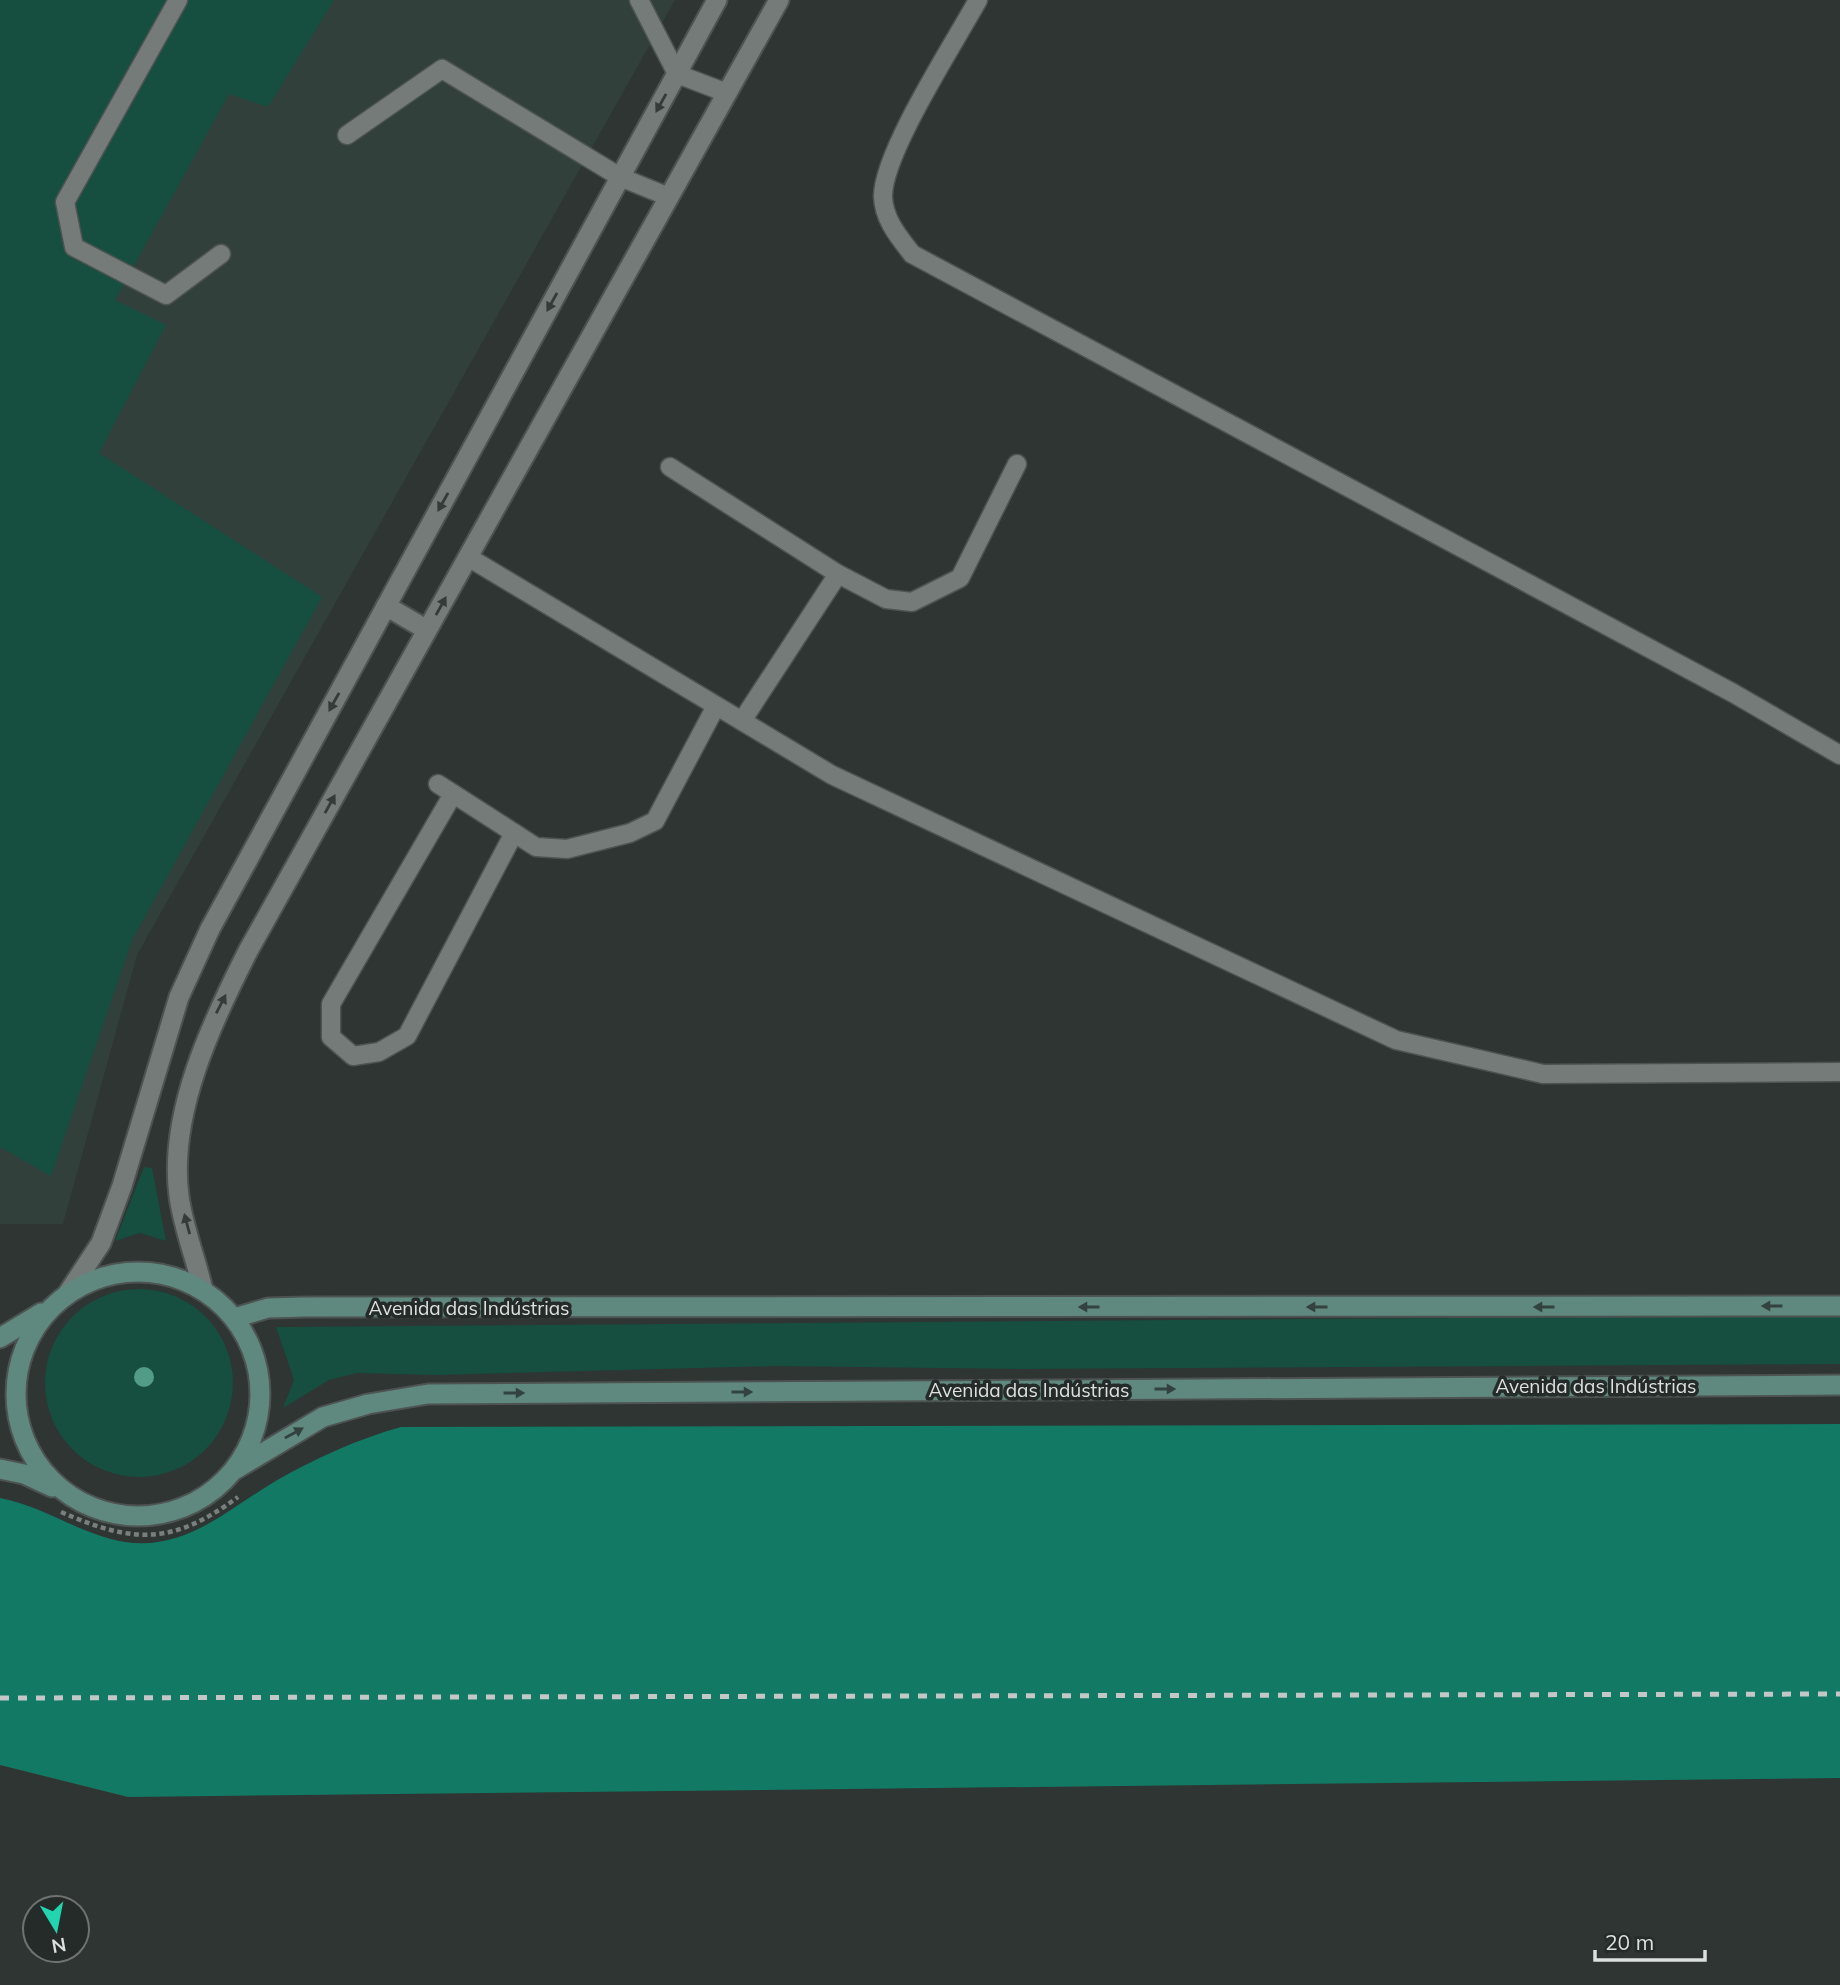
<svg xmlns="http://www.w3.org/2000/svg" width="1840" height="1985" viewBox="0 0 1840 1985" font-family="Mulish,sans-serif">
<style>
.built{fill:#31403b}
.green{fill:#164e40}
.forest{fill:#127a64}
.lines{fill:none;stroke-linecap:round;stroke-linejoin:round}
.service-casing{stroke:#4d5351;stroke-width:21}
.minor-casing{stroke:#4d5351;stroke-width:23}
.secondary-casing{stroke:#4d5351;stroke-width:23}
.path{stroke:#797f7c;stroke-width:4.5;stroke-dasharray:5 3.5;stroke-linecap:butt}
.service{stroke:#747b79;stroke-width:18}
.minor{stroke:#747b79;stroke-width:19}
.secondary{stroke:#5f897f;stroke-width:19}
.rail{stroke:#c3c7c6;stroke-width:5;stroke-dasharray:9 9;stroke-linecap:butt}
.tree{fill:#529c87}
.oneway{fill:#343b38}
.oneway2{fill:#33423e}
.labels{text-anchor:middle;dominant-baseline:central;stroke-width:7;stroke-linejoin:round;paint-order:stroke}
.street-label{font-size:19px;fill:#dce0df;stroke:#242b28}
</style>
<rect width="100%" height="100%" fill="#2e3532"/>
<path class="built" d="M0 0H675L137 955 63 1224H0Z"/>
<g class="green">
<path d="M0 0H334L268 107 229 94 115 300 166 325 99 453 322 597 132 940 51 1176 0 1147Z"/>
<path d="M144 1167 152 1168 166 1241 140 1233 115 1241Z"/>
<circle cx="139" cy="1383" r="94"/>
<path d="M1840 1315V1364L1023 1369 778 1366 434 1375 357 1373 329 1380 283 1408 294 1380 276 1327Z"/>
</g>
<path class="forest" d="M1840 1424V1778L128 1797 0 1765V1498C44 1506 81 1535 125 1542 185 1551 227 1510 274 1482 313 1459 358 1439 401 1427Z"/>
<g class="lines">
<defs>
<g id="service">
<path d="M178 0 65 202 74 247 166 295 221 254"/>
<path d="M639 0 677 74 727 93"/>
<path d="M978 0C955 42 882 154 883 197 884 220 899 237 912 254L1733 693 1840 755"/>
<path d="M347 135 442 69 620 177 669 197"/>
<path d="M670 467 838 574 742 721"/>
<path d="M468 557 832 775 1396 1040 1543 1074 1840 1072"/>
<path d="M838 574 886 599 912 602 960 578 1017 464"/>
<path d="M438 784 536 847 567 849 630 833 655 821 716 706"/>
<path d="M453 794 331 1004V1037L353 1056 379 1052 407 1036 514 833"/>
</g>
<g id="minor">
<path d="M386 606 427 630"/>
<path d="M203 1290C196 1259 183 1227 179 1196 168 1114 212 1022 248 951L779 0"/>
<path d="M68 1293 101 1243 122 1186 179 997 210 929 717 0"/>
</g>
<g id="secondary">
<circle cx="138" cy="1394" r="122"/>
<path d="M234 1318 268 1308 305 1307 1840 1306"/>
<path d="M0 1338 41 1313"/>
<path d="M0 1469 24 1474 52 1487"/>
<path d="M236 1469 323 1417 368 1404 428 1394 1840 1385"/>
</g>
</defs>
<use href="#service" class="service-casing"/>
<use href="#minor" class="minor-casing"/>
<use href="#secondary" class="secondary-casing"/>
<path class="path" d="M61 1512C134 1544 173 1545 238 1497"/>
<use href="#service" class="service"/>
<use href="#minor" class="minor"/>
<use href="#secondary" class="secondary"/>
<path class="rail" d="M0 1698 1840 1694"/>
</g>
<circle class="tree" cx="144" cy="1377" r="10"/>
<defs><path id="oneway-solid" d="M-6-.8H1V-3.2L6.5 0L1 3.2V.8H-6Z" transform="scale(1.75)"/></defs>
<g class="oneway">
<use href="#oneway-solid" transform="translate(661 103) rotate(119)"/>
<use href="#oneway-solid" transform="translate(552 302) rotate(119)"/>
<use href="#oneway-solid" transform="translate(443 502) rotate(119)"/>
<use href="#oneway-solid" transform="translate(441 606) rotate(-61)"/>
<use href="#oneway-solid" transform="translate(334 702) rotate(119)"/>
<use href="#oneway-solid" transform="translate(330 804) rotate(-61)"/>
<use href="#oneway-solid" transform="translate(221 1004) rotate(-63)"/>
<use href="#oneway-solid" transform="translate(187 1224) rotate(-105)"/>
</g>
<g class="oneway2">
<use href="#oneway-solid" transform="translate(1772 1306) rotate(180)"/>
<use href="#oneway-solid" transform="translate(1089 1307) rotate(180)"/>
<use href="#oneway-solid" transform="translate(1317 1307) rotate(180)"/>
<use href="#oneway-solid" transform="translate(1544 1307) rotate(180)"/>
<use href="#oneway-solid" transform="translate(1165 1389)"/>
<use href="#oneway-solid" transform="translate(742 1392)"/>
<use href="#oneway-solid" transform="translate(514 1393)"/>
<use href="#oneway-solid" transform="translate(294 1433) rotate(-29)"/>
</g>
<g class="labels">
<g class="street-label">
<text x="469" y="1308">Avenida das Indústrias</text>
<text x="1596" y="1386">Avenida das Indústrias</text>
<text x="1029" y="1390">Avenida das Indústrias</text>
</g>
</g>
<g transform="translate(56 1929) rotate(170)"><circle r="33" fill="#242b28" stroke="#6e7371" stroke-width="2"/>
<path d="M0-5L12 26L0 18L-12 26Z" fill="#23d5af"/>
<text y="-10" font-size="19" font-weight="bold" text-anchor="middle" fill="#dce0df">N</text>
</g>
<path d="M1595 1950v10h110v-10" fill="none" stroke="#dce0df" stroke-width="3.5"/>
<text x="1605" y="1950" font-size="21" fill="#dce0df" stroke="#242b28" stroke-width="5" paint-order="stroke">20 m</text>
</svg>
